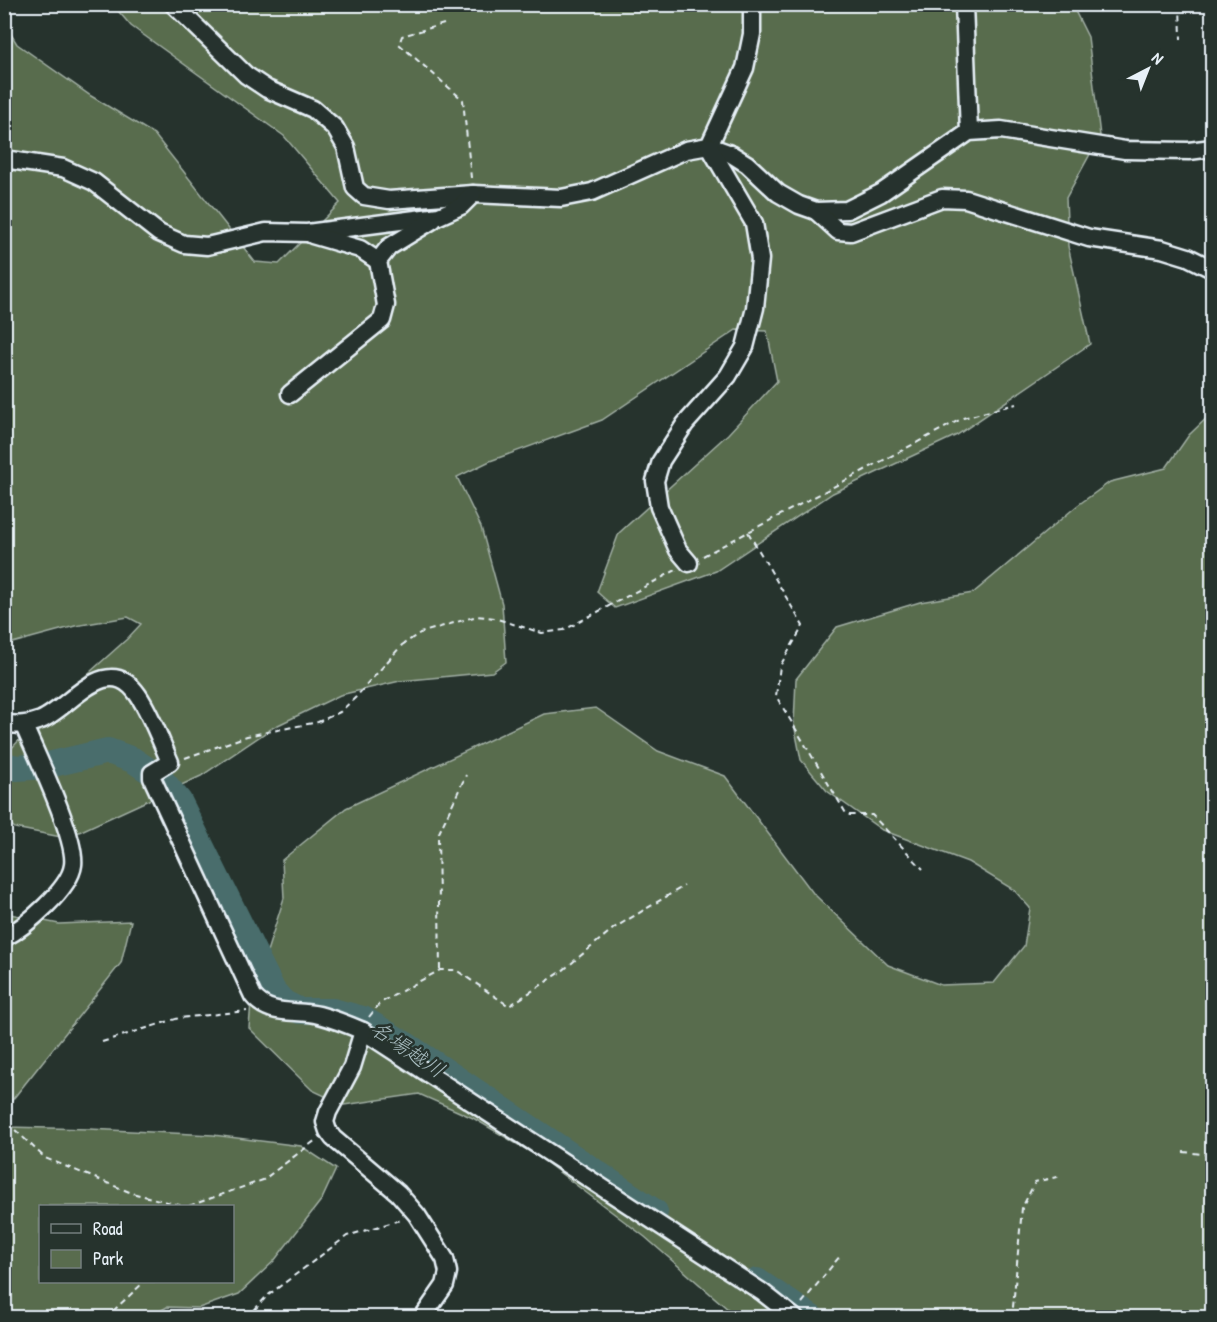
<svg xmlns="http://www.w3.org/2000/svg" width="1217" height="1322" viewBox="0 0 1217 1322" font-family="'Patrick Hand','Klee One',sans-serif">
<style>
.green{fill:#596c4e;stroke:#a0aea3;stroke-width:1.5;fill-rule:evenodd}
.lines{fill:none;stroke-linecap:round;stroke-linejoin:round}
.river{stroke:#486d6c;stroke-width:26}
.minor-casing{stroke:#e8f1f8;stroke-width:21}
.path{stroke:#e8f1f8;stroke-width:2;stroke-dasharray:6 4.5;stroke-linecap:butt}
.minor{stroke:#26332d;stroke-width:16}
.labels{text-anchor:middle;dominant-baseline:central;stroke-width:5;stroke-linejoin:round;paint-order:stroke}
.water-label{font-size:21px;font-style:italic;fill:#a8bcc0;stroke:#26332d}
</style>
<rect width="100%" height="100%" fill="#26332d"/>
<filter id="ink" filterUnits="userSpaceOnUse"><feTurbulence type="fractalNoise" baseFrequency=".0167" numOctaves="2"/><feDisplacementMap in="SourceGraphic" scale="12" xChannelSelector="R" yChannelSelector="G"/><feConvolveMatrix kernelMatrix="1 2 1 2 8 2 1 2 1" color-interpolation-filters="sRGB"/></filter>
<g filter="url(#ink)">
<g class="green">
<path d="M113 5H1072L1088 37 1100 136 1066 198 1068 246 1090 344 957 435 833 493 716 571 615 608 597 592 619 533 728 434 777 381 767 331 736 330 602 420 490 461 457 477 481 527 502 604 506 662 492 672 400 681 340 695 274 727 201 776 66 838 15 828 5 820V755L53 705 127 639 141 624 128 617 75 626 5 645 4 23 17 44 91 96 154 134 255 262 279 264 340 203 284 136 131 26Z"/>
<path d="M1212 413V1317H737L645 1237 539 1157 473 1118 419 1094 344 1105 312 1090 249 1028 251 1002 284 898 282 860 346 808 544 714 596 708 658 751 725 776 813 893 888 965 941 985 994 983 1024 946 1030 908 1014 890 968 862 882 830 827 791 801 760 794 724 796 679 837 627 920 602 973 593 1078 505 1110 482 1166 468 1189 435Z"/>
<path d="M5 913 59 924 131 921 121 963 5 1109Z"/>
<path d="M4 1124 7 1127 89 1129 213 1135 301 1146 336 1169 322 1199 274 1261 239 1294 199 1308 167 1307 149 1317H5ZM40 1206H232V1282H40Z"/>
</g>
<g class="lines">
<g class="river">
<path d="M4 765 17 768 44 766 108 751 133 760 160 778 179 801 273 991 284 1003 300 1011H333L363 1019 408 1046 655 1212"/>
<path d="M757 1281 812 1318"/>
</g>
<defs>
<g id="minor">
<path d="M173 4 246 75 267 89 313 109 335 128 346 147 355 188 364 196 389 200 473 194 561 198 592 192 686 150 709 146 731 154 747 164 778 193 799 205 816 211 847 210 881 193 969 132 1001 130 1125 150 1189 151 1212 148"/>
<path d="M964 4 969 132"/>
<path d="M709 146 745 68 752 34V4"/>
<path d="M4 159 63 168 94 182 159 233 184 244 207 246 266 232 307 233 439 216 461 206 473 194"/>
<path d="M816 211 838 231 851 232 942 198 966 199 1089 238 1162 249 1188 257 1212 269"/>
<path d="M312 235 360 249 378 261"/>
<path d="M290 394 382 320 386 305 378 261 389 247 433 220"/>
<path d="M689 563 678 550 659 507 655 481 661 461 685 424 728 376 745 347 755 308 760 259 754 223 709 146"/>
<path d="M4 724C18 725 28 725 41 720 71 707 107 650 138 695 151 714 161 742 170 762L152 773V778L253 996C270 1017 295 1009 319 1015 334 1019 349 1025 363 1031L762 1292 795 1318"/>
<path d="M4 938C25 927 70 889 73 865 77 839 36 754 24 726"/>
<path d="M363 1031 352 1067 328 1112 325 1122 328 1131 333 1138 398 1193 417 1215 445 1259 448 1272 445 1285 422 1318"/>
</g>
</defs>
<use href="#minor" class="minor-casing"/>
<g class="path">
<path d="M1180 4 1181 39"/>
<path d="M444 24 402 36 399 44 463 100 471 178"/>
<path d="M748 532 803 626 780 666 776 696 847 815H872L923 869"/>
<path d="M703 556 963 418 1016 404"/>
<path d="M185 758 247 736 318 722 340 712 356 697 402 645 420 633 477 616 494 618 542 633 564 630 676 570"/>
<path d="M440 970 438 835 466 775"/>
<path d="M369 1017 380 1003 440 970H456L509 1006 561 972 614 928 684 886"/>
<path d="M102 1042 179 1018 247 1011"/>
<path d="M4 1101 12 1127 45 1158 132 1193 183 1206"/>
<path d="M1183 1152 1212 1155"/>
<path d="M189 1206 263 1180 316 1140"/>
<path d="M802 1303 840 1256"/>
<path d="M113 1311 144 1282"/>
<path d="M247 1318 267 1296 347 1236 400 1220"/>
<path d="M1012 1318 1022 1208 1035 1182 1061 1176"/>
</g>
<use href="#minor" class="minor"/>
</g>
</g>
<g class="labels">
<g class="water-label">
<text transform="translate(408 1049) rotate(34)">名場越川</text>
</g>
</g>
<rect width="1217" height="1322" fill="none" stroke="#26332d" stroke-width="24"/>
<rect x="12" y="12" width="1193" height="1298" fill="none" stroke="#e8f1f8" stroke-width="2" filter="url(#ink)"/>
<rect x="39" y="1205" width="195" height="78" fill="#26332d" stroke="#747f7e" stroke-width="1.5"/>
<rect x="51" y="1224" width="30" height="9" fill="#26332d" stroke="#747f7e" stroke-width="1.5"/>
<text x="93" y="1235" font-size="18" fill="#e8f1f8">Road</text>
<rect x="51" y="1250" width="30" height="18" fill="#596c4e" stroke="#747f7e" stroke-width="1.5"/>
<text x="93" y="1265" font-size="18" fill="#e8f1f8">Park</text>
<g transform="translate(1148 69) rotate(42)" stroke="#26332d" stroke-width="4.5" paint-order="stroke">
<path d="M0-4.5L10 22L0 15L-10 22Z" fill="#e8f1f8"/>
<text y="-9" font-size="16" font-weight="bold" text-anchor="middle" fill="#e8f1f8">N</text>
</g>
</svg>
